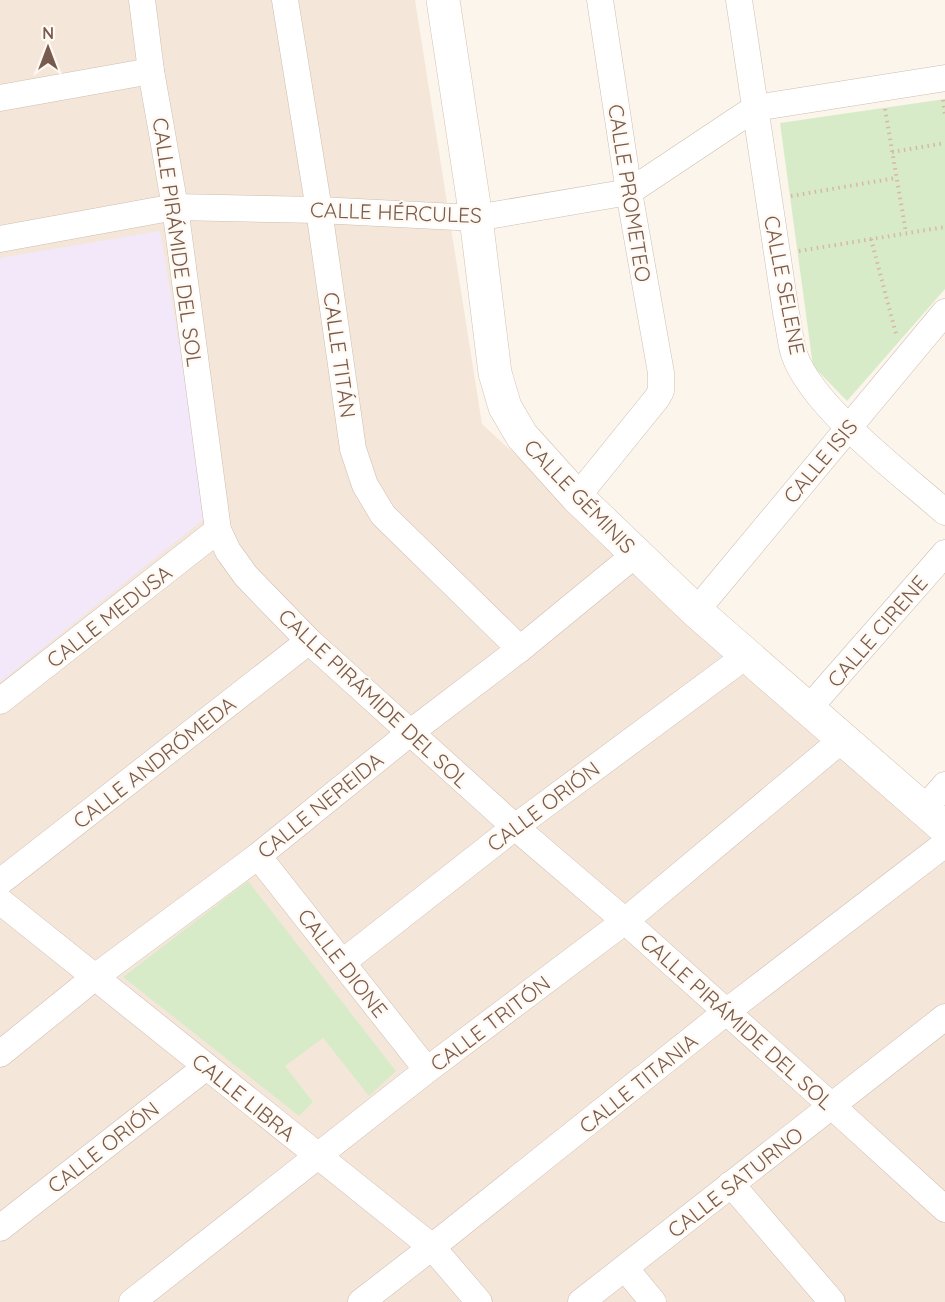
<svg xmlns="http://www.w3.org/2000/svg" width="945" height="1302" viewBox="0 0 945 1302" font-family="Quicksand,sans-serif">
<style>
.residential{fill:#f4e7da}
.education{fill:#f2e8f9}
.park{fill:#d8ebc9}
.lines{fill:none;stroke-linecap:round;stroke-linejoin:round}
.street-casing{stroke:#cfbdb0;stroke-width:27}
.secondary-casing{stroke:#d5bfb0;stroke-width:34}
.path{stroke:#d7b7a6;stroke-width:4;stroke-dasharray:1.5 4.5;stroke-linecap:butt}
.street{stroke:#fff;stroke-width:26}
.secondary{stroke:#fff;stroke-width:33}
.labels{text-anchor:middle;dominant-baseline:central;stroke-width:4.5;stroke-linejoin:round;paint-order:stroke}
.street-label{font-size:21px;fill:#785b4e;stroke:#fff9f2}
</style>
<rect width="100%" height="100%" fill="#fcf5eb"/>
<path class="residential" d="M0 0H415L482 424 945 849V1302H0Z"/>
<path class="education" d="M160 231 208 516 0 682V258Z"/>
<g class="park">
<path d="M945 99V289L847 401 813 366 780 123Z"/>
<path d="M248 881 396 1071 369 1096 323 1038 285 1066 313 1102 299 1116 123 977Z"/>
</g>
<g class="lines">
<defs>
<g id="street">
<path d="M142 0 151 71 175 207 218 530 228 551 246 576 309 641 515 827 625 921 833 1107 945 1209"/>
<path d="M285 0 319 210 353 449 365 485 383 515 520 649"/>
<path d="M739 0 786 313C789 326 790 341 794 354 812 407 902 474 945 512"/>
<path d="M0 98 151 71"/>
<path d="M0 239 175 207 319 210 476 218 629 192 755 108 945 78"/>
<path d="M577 497 657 398 661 391V373L629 192 600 0"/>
<path d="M696 611 945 312"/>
<path d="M0 701 218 530"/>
<path d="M809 708 945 553"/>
<path d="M924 809 945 785"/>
<path d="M258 856 427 1070"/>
<path d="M0 882 309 641"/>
<path d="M0 901 432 1247 479 1302"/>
<path d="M343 962 515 827 747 655"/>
<path d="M0 1054 95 977 258 856 411 732 520 649 637 553"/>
<path d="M731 1184 832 1302"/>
<path d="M0 1228 206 1067"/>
<path d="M625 1268 653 1302"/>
<path d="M132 1302 427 1070 625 921 844 738"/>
<path d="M361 1302 432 1247 726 1012 945 844"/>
<path d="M581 1302 945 1017"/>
</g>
<path id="secondary" d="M443 0 476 218 495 373 505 407 522 436 577 497 696 611 945 828"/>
</defs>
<use href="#street" class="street-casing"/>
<use href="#secondary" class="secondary-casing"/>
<g class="path">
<path d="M943 100 945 115"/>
<path d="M885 109 906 233"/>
<path d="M892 152 945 143"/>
<path d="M791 196 896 178"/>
<path d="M871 239 896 334"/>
<path d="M799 251 945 227"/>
</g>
<use href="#street" class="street"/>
<use href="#secondary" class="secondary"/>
</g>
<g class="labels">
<g class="street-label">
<text transform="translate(630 193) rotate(81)">CALLE PROMETEO</text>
<text transform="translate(396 212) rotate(2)">CALLE HÉRCULES</text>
<text transform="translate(178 242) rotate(82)">CALLE PIRÁMIDE DEL SOL</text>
<text transform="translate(785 285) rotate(79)">CALLE SELENE</text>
<text transform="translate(340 355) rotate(82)">CALLE TITÁN</text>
<text transform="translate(820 461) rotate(-50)">CALLE ISIS</text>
<text transform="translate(580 496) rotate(46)">CALLE GÉMINIS</text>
<text transform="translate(109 616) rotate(-38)">CALLE MEDUSA</text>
<text transform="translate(877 631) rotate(-49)">CALLE CIRENE</text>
<text transform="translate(374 698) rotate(43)">CALLE PIRÁMIDE DEL SOL</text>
<text transform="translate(154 762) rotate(-38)">CALLE ANDRÓMEDA</text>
<text transform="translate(320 805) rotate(-39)">CALLE NEREIDA</text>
<text transform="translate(543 806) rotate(-37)">CALLE ORIÓN</text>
<text transform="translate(343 963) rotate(52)">CALLE DIONE</text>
<text transform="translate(737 1021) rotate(42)">CALLE PIRÁMIDE DEL SOL</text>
<text transform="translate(490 1023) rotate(-37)">CALLE TRITÓN</text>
<text transform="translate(638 1083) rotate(-39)">CALLE TITANIA</text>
<text transform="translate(244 1097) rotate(39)">CALLE LIBRA</text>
<text transform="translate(103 1147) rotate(-38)">CALLE ORIÓN</text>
<text transform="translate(735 1182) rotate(-38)">CALLE SATURNO</text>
</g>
</g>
<g transform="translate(48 48)" stroke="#fff9f2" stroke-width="4.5" paint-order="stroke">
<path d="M0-4.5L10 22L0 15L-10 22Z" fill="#785b4e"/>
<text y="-9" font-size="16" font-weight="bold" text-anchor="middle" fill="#785b4e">N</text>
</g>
</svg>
